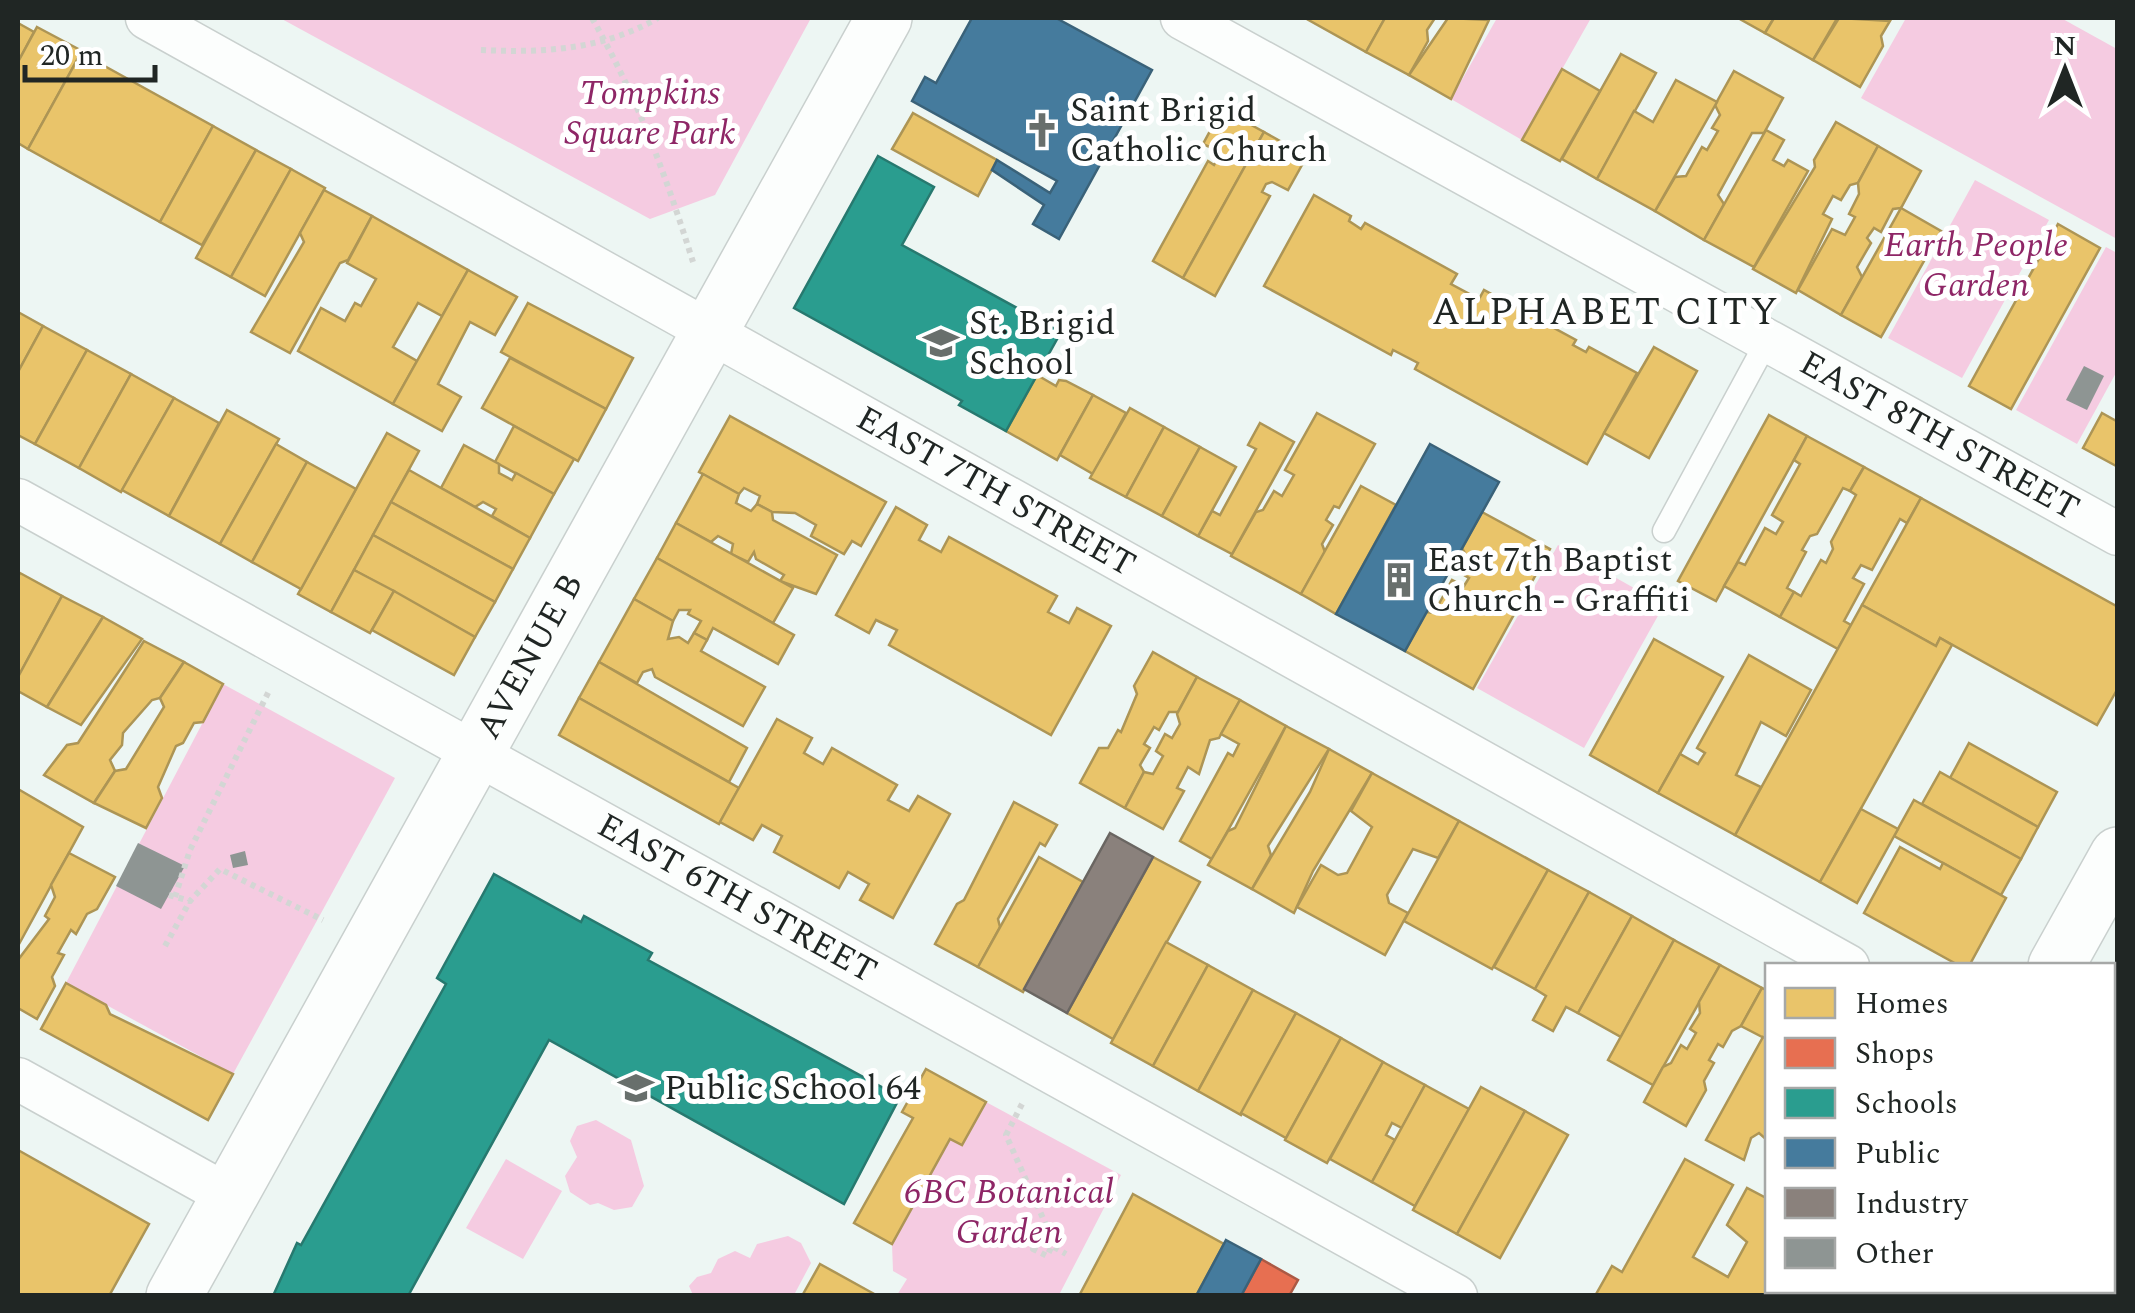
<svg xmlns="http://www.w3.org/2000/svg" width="2135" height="1313" viewBox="0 0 2135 1313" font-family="Spectral,serif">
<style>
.green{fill:#f5cbe1}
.homes{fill:#e9c46a;stroke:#ad9555;stroke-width:2.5}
.shops{fill:#e76f51;stroke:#ab5944;stroke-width:2.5}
.schools{fill:#2a9d8f;stroke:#27796f;stroke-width:2.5}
.public{fill:#457b9d;stroke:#3a6279;stroke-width:2.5}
.industry{fill:#8a817c;stroke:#6a6662;stroke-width:2.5}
.building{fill:#8e9593}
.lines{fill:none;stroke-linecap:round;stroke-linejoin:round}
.lane-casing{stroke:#c9d0ce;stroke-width:25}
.street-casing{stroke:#c9d0ce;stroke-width:45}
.secondary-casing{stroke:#c9d0ce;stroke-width:58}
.path{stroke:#d3d6d4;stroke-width:6;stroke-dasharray:5 5;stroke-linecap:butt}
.lane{stroke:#fcfefd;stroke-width:22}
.street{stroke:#fcfefd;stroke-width:42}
.secondary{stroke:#fcfefd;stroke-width:55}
.labels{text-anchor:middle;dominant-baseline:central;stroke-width:10;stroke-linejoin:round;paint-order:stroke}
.park-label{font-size:35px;font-style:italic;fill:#8e2666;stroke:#fff}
.poi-label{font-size:35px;fill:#202624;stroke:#fff;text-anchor:start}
.street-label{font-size:35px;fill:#202624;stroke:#fff}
.neighbourhood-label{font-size:38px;letter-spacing:2.5px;fill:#202624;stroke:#fff}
</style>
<rect width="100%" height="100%" fill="#edf6f3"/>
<g class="green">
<path d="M280 18H811L715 195 650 219Z"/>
<path d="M1497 18H1591L1522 140 1451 99Z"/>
<path d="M1906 18H2061L2117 49V239L1861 98Z"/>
<path d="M1975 180 2049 220 1962 378 1888 338Z"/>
<path d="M2106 247 2117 253V371L2077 444 2016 410Z"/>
<path d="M1558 545 1664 605 1584 748 1477 688Z"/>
<path d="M223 684 395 778 233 1074 66 983Z"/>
<path d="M986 1102 1121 1175 1059 1295H897L907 1279 893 1271 892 1244 950 1139 962 1145Z"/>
<path d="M596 1120 631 1140 644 1186 632 1207 614 1210 598 1203 590 1205 570 1192 565 1176 577 1157 570 1141 577 1126Z"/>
<path d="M506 1159 562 1191 523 1259 466 1228Z"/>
<path d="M788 1236 801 1243 811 1263 794 1295H693L689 1286 697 1277 711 1273 718 1259 735 1251 750 1258 757 1244Z"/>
</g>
<g class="homes">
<path d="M1305 18H1385L1366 52Z"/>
<path d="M1385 18H1435L1427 30 1428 41 1409 75 1366 52Z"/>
<path d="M1448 18 1489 20 1451 99 1409 75Z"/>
<path d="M1738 18H1774L1765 33Z"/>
<path d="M1774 18H1835L1836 20 1813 60 1765 33Z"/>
<path d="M1839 18 1890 21 1881 36 1883 46 1860 87 1813 60Z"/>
<path d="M18 23 34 32 18 62Z"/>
<path d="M37 27 82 51 28 149 18 143V62Z"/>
<path d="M81 53 213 126 160 222 28 149Z"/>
<path d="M1621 54 1656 73 1597 179 1562 159Z"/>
<path d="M1562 69 1600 91 1560 161 1522 140Z"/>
<path d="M1734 71 1783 98 1764 133H1752L1718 195 1724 204 1704 240 1655 211 1675 177 1686 176 1702 147 1707 150 1718 131 1712 128 1720 115 1715 105Z"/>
<path d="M1676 80 1717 102 1655 211 1597 179 1634 111 1653 122Z"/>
<path d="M1222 109 1264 132 1183 278 1153 261 1208 161 1214 165 1218 158V151L1203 144Z"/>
<path d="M913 113 997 160 978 196 892 149Z"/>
<path d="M1836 122 1878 146 1858 183 1850 185 1841 200 1833 196 1823 214 1832 219 1796 293 1753 269 1815 167 1814 160Z"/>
<path d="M213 126 256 150 202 245 160 222Z"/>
<path d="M1766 130 1784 140 1773 160 1784 166 1788 160 1808 171 1754 267 1704 240Z"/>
<path d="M1264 132 1307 156 1288 190 1272 182 1266 184 1262 192 1270 196 1215 296 1183 278Z"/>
<path d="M1878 146 1921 171 1901 208 1893 209 1881 232 1874 228 1867 238 1871 243 1857 267 1862 277 1841 315 1798 290 1832 229 1845 235 1855 217 1849 214 1859 194 1858 183Z"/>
<path d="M256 150 291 169 231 277 196 258Z"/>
<path d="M291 169 325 188 265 296 231 277Z"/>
<path d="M324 190 372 216 348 260 340 263 290 353 251 332 304 242 300 233Z"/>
<path d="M1314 195 1351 216 1349 221 1361 229 1365 223 1457 274 1451 284 1479 299 1484 290 1576 340 1573 345 1586 352 1589 347 1637 373 1587 464 1415 369 1418 363 1393 350 1391 355 1264 286Z"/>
<path d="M1901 208 1941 231 1881 337 1841 315Z"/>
<path d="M372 216 468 270 442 316 418 303 393 347 417 361 393 404 298 351 321 308 345 321 355 303 361 306 376 279 347 263Z"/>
<path d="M2058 224 2100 248 2011 409 1969 386Z"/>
<path d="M468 270 517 297 495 335 470 322 438 384 461 397 442 431 393 404Z"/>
<path d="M528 303 633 358 606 409 501 352Z"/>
<path d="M18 312 43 326 18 372Z"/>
<path d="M43 326 87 350 35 444 18 435V372Z"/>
<path d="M1654 347 1697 371 1649 458 1604 433Z"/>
<path d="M87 350 131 374 79 468 35 444Z"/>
<path d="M510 358 606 409 578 461 482 408Z"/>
<path d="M131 374 174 398 121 492 79 468Z"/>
<path d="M1037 375 1056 386 1059 380 1066 381 1093 395 1057 460 1006 431Z"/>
<path d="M1093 395 1126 413 1093 474 1060 455Z"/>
<path d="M174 398 219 423 169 516 122 490Z"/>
<path d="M1130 408 1164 427 1126 497 1090 478Z"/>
<path d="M227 410 279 439 220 544 169 516Z"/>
<path d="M1317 413 1375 444 1339 508 1334 506 1326 520 1333 525 1322 544 1325 552 1301 594 1231 556 1256 512 1263 510 1274 491 1282 496 1294 475 1285 470Z"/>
<path d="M2102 413 2118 422V467L2083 448Z"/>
<path d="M1769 415 1807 436 1716 601 1678 581Z"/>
<path d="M730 416 886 502 861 546 852 541 844 554 811 536 816 525 795 513 772 512 757 504 760 496 744 488 739 494 699 472Z"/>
<path d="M1260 423 1294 442 1232 554 1198 536 1212 511 1220 515 1256 449 1248 445Z"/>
<path d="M514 426 574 459 554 494 495 462Z"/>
<path d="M1164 427 1200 447 1162 516 1126 497Z"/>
<path d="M387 433 419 451 331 612 298 594Z"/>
<path d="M1807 436 1864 467 1850 491 1843 488 1817 534 1810 536 1802 550 1806 552 1787 588 1794 592 1780 617 1724 586 1738 562 1745 565 1765 528 1776 534 1783 522 1772 515 1800 464 1794 460Z"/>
<path d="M276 444 307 462 252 562 220 544Z"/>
<path d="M464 445 499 464V473L512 480 516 473 554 494 530 538 492 516 496 509 483 502 475 507 441 488Z"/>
<path d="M1200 447 1236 467 1198 536 1162 516Z"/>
<path d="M307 462 356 489 301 589 252 562Z"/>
<path d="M1864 467 1921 498 1907 523 1900 519 1872 570 1861 565 1853 578 1864 584 1844 621 1851 625 1838 649 1780 617 1794 592 1801 596 1821 560 1826 563 1833 549 1831 542 1856 495 1850 491Z"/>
<path d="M409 470 530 538 513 569 391 502Z"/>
<path d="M703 474 739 494 736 503 751 511 757 504 772 512 773 520 837 555 816 594 780 581 784 575 756 559 754 552 748 562 731 554 733 544 718 536 711 542 676 523Z"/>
<path d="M1361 486 1396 505 1336 614 1301 594Z"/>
<path d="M1921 498 2118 607V688L2097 725 1940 638 1936 646 1862 605Z"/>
<path d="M391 502 513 569 495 602 373 535Z"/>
<path d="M896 507 927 525 919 540 941 552 949 537 1057 596 1048 612 1069 623 1077 608 1111 626 1051 735 889 645 897 630 876 620 869 633 836 615Z"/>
<path d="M1482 512 1550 549 1473 689 1405 651 1426 612 1434 613 1452 580 1464 586 1469 578 1457 571 1466 555 1462 548Z"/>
<path d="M676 523 793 588 773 623 657 558Z"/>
<path d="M373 535 495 602 475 637 354 570Z"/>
<path d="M657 558 794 635 778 664 713 628 707 640 694 633 701 621 688 614 690 610H679L673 621 634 599Z"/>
<path d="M354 570 394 591 370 633 331 612Z"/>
<path d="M20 573 62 596 18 677V577Z"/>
<path d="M394 591 475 637 454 675 372 630Z"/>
<path d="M62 596 103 617 47 707 18 691V677Z"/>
<path d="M634 599 673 621 668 639 679 637 688 643 694 633 707 640 701 651 765 687 743 726 655 677 652 669 643 672 637 683 599 662Z"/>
<path d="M1862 605 1936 646 1940 638 1952 645 1820 882 1735 835Z"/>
<path d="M103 617 142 639 81 725 47 707Z"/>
<path d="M1654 639 1723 677 1658 793 1590 755Z"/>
<path d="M144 641 184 662 160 698 152 700 123 733 122 745 110 760 115 771 94 803 44 775 67 745 78 743Z"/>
<path d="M1153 652 1197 677 1178 712H1169L1159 730 1154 727 1144 744 1150 748 1140 765 1144 772 1125 808 1080 783 1099 748H1108L1118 730 1121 732 1137 694 1134 686Z"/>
<path d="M1749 655 1811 690 1786 736 1761 722 1736 775 1761 787 1735 835 1658 793 1680 754 1698 764 1705 753 1697 748Z"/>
<path d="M184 662 223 684 203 722 194 723 183 743 176 746 158 787 162 798 146 828 94 803 115 771 126 769 164 707 160 698Z"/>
<path d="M599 662 747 748 729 782 579 698Z"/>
<path d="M1197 677 1240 700 1219 738 1210 740 1199 774 1188 767 1177 788 1184 791 1163 829 1125 808 1144 772 1153 774 1163 756 1156 751 1165 734 1172 738 1180 724 1177 714Z"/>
<path d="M579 698 739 788 719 824 559 735Z"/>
<path d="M1240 700 1286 726 1212 859 1180 841 1228 753 1233 756 1239 744 1221 734Z"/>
<path d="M777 719 812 738 804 753 823 764 832 748 897 785 888 800 909 811 918 796 950 814 893 918 860 900 869 884 848 872 839 888 774 852 782 836 762 825 753 840 720 822Z"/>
<path d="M1286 726 1329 749 1268 846 1271 855 1252 889 1208 865 1228 831 1235 828Z"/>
<path d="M1969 743 2057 792 2038 827 1950 778Z"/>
<path d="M1329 749 1372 773 1313 871 1294 913 1252 889 1310 792Z"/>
<path d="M1940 772 2038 827 2021 859 1922 804Z"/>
<path d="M1372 773 1459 821 1438 858 1413 849 1387 895 1389 903 1408 913 1385 955 1297 907 1321 865 1338 875 1347 873 1372 827 1351 811Z"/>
<path d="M18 789 83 827 18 946Z"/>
<path d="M1914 800 2021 859 2001 895 1894 836Z"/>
<path d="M1014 802 1057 825 1045 846 1040 843 998 919 1000 927 978 967 935 944 957 904 964 900Z"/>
<path d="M1861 809 1898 829 1857 903 1820 882Z"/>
<path d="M1459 821 1548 870 1492 969 1404 921Z"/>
<path d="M1900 847 1940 869 1943 863 2006 898 1969 966H1960L1864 913Z"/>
<path d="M69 853 115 877 97 909 87 914 76 934 71 930 58 953 64 955 52 977 55 986 37 1019 18 1008V960L49 919 45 916 55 897 51 885Z"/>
<path d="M1039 857 1083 882 1023 992 978 967Z"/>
<path d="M1153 857 1200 882 1113 1039 1067 1013Z"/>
<path d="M1548 870 1589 892 1535 989 1494 967Z"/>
<path d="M1589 892 1632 916 1578 1013 1566 1007 1553 1031 1533 1020 1546 996 1535 989Z"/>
<path d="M1632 916 1674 940 1621 1037 1578 1013Z"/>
<path d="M1674 940 1720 965 1653 1085 1608 1060Z"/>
<path d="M1166 942 1208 965 1153 1066 1111 1043Z"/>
<path d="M1208 965 1253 990 1198 1091 1153 1066Z"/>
<path d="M1720 965 1762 988 1741 1026 1732 1031 1723 1047 1718 1044 1709 1060 1714 1063 1704 1081 1706 1090 1686 1126 1644 1102 1663 1067 1671 1063 1681 1045 1687 1049 1696 1033 1690 1029 1700 1013 1699 1002Z"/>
<path d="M66 983 106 1005 110 1014 233 1074 208 1120 41 1029Z"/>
<path d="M1762 988 1768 991V1040L1741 1026Z"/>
<path d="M1253 990 1296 1013 1241 1115 1198 1091Z"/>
<path d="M1296 1013 1341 1038 1286 1138 1241 1113Z"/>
<path d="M1763 1037 1768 1040V1141L1759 1133 1751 1138 1744 1160 1706 1140Z"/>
<path d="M1341 1038 1383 1062 1327 1163 1285 1140Z"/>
<path d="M1383 1062 1425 1085 1402 1128 1392 1123 1386 1135 1395 1140 1372 1182 1330 1159Z"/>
<path d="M926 1069 986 1102 962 1145 950 1139 892 1244 854 1223 913 1118 902 1112Z"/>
<path d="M1425 1085 1469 1109 1415 1206 1372 1182Z"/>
<path d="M1481 1087 1525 1111 1457 1234 1413 1210Z"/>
<path d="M1525 1111 1568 1135 1500 1258 1457 1234Z"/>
<path d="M18 1150 149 1224 109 1296H18Z"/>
<path d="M1685 1159 1733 1185 1693 1257 1728 1277 1747 1242 1727 1225 1747 1188 1768 1199V1290H1782L1779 1296H1595L1612 1266 1622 1272Z"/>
<path d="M2112 1181 2118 1184V1264L2112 1273Z"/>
<path d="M1133 1194 1224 1244 1196 1296H1079Z"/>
<path d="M820 1264 867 1290 878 1296H802Z"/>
<path d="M2112 1284 2118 1286V1296H1964L1966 1290H2112Z"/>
</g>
<g class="shops">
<path d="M2118 1013V1047L2112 1044V1022Z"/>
<path d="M1261 1259 1298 1280 1289 1296H1241Z"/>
</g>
<g class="schools">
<path d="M878 156 934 187 902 245 1061 332 1006 431 959 405 962 401 794 308Z"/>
<path d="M494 874 581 922 584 916 652 953 648 960 900 1097 844 1204 549 1040 408 1296H273L297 1243 301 1245 446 984 437 978Z"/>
</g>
<g class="public">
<path d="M972 18H1056L1152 70 1059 239 1033 224 1044 205 992 170 997 160 1050 193 1057 181 912 101 925 77 936 83Z"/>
<path d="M1430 444 1499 482 1405 651 1336 614Z"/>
<path d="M1226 1240 1261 1259 1241 1296H1196Z"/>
</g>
<path class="industry" d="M1110 833 1153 857 1067 1013 1024 989Z"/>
<g class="building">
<path d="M2084 366 2104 376 2087 410 2066 400Z"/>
<path d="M138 843 185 866 161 909 116 886Z"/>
<path d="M245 851 248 865 233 868 230 855Z"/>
</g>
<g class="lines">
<defs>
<path id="lane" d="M1664 531 1767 341"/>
<g id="street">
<path id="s1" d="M147 18 1848 966"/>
<path id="s2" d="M1182 18 2118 534"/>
<path id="s3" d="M18 500 1456 1296"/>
<path d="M18 1079 229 1196"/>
<path d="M2112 1112 2118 1115"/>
</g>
<g id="secondary">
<path d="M2056 966 2118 855"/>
<path id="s4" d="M174 1296 884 18"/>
<path d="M1874 1296 1876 1290"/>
</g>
</defs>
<use href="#lane" class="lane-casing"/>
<use href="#street" class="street-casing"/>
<use href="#secondary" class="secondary-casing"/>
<g class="path">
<path d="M592 18C638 99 665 173 693 262"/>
<path d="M481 50C543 53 603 50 658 18"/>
<path d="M169 895 190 901 220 869 323 920"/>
<path d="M175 897 190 850 270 689"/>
<path d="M165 946 190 901"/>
<path d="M1022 1104 1006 1135 1046 1225 1033 1249 1047 1256 1052 1246 1066 1254"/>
</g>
<use href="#lane" class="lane"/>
<use href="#street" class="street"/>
<use href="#secondary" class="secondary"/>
</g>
<defs>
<symbol id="church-bare" viewBox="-9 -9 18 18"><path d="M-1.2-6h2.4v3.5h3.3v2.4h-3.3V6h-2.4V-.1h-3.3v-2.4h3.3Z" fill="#686f6c" stroke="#fff" stroke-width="2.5" paint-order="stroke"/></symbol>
<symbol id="school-bare" viewBox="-9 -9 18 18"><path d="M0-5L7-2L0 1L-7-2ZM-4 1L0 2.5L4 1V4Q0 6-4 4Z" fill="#686f6c" stroke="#fff" stroke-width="2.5" paint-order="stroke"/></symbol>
<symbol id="building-bare" viewBox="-9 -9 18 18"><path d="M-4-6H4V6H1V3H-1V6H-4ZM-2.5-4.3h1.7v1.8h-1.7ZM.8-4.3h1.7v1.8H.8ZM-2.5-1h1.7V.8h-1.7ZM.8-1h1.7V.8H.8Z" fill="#686f6c" stroke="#fff" stroke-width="2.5" paint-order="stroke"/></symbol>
</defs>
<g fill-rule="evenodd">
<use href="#church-bare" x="1017" y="105" width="50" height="50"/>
<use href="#school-bare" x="916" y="318" width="50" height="50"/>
<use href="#building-bare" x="1374" y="555" width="50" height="50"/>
<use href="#school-bare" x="611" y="1063" width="50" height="50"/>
</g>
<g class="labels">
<g class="park-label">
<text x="650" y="93">Tompkins<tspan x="650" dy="40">Square Park</tspan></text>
<text x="1976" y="245">Earth People<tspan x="1976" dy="40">Garden</tspan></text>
<text x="1009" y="1192">6BC Botanical<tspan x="1009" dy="40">Garden</tspan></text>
</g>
<g class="poi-label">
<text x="1070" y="110">Saint Brigid<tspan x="1070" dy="40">Catholic Church</tspan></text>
<text x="969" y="323">St. Brigid<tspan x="969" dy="40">School</tspan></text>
<text x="1427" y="560">East 7th Baptist<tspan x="1427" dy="40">Church - Graffiti</tspan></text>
<text x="664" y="1088">Public School 64</text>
</g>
<g class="street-label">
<text stroke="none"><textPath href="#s2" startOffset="865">EAST 8TH STREET</textPath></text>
<text stroke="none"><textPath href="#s1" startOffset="972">EAST 7TH STREET</textPath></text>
<text stroke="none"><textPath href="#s4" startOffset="732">AVENUE B</textPath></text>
<text stroke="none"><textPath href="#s3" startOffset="822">EAST 6TH STREET</textPath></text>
</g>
<g class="neighbourhood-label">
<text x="1606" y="313">ALPHABET CITY</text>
</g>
</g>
<rect width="2135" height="1313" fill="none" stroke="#202624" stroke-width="40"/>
<rect x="1765" y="963" width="350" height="330" fill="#ffffff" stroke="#a6a8a7" stroke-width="2.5"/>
<rect x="1785" y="988" width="50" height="30" fill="#e9c46a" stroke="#a6a8a7" stroke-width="2.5"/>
<text x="1855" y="1013" font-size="30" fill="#202624">Homes</text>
<rect x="1785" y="1038" width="50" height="30" fill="#e76f51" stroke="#a6a8a7" stroke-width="2.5"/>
<text x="1855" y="1063" font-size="30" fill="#202624">Shops</text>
<rect x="1785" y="1088" width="50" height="30" fill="#2a9d8f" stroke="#a6a8a7" stroke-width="2.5"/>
<text x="1855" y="1113" font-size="30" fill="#202624">Schools</text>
<rect x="1785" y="1138" width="50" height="30" fill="#457b9d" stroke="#a6a8a7" stroke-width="2.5"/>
<text x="1855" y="1163" font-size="30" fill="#202624">Public</text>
<rect x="1785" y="1188" width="50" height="30" fill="#8a817c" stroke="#a6a8a7" stroke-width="2.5"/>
<text x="1855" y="1213" font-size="30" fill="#202624">Industry</text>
<rect x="1785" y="1238" width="50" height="30" fill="#8e9593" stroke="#a6a8a7" stroke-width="2.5"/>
<text x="1855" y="1263" font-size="30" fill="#202624">Other</text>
<g transform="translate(2065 70)" stroke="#ffffff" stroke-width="8" paint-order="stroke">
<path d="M0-8L18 38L0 25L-18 38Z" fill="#202624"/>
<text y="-15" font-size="28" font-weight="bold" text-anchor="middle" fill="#202624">N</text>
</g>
<path d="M25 65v15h130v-15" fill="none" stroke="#202624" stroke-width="5"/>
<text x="40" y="65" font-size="30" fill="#202624" stroke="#ffffff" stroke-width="8" paint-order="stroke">20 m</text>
</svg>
